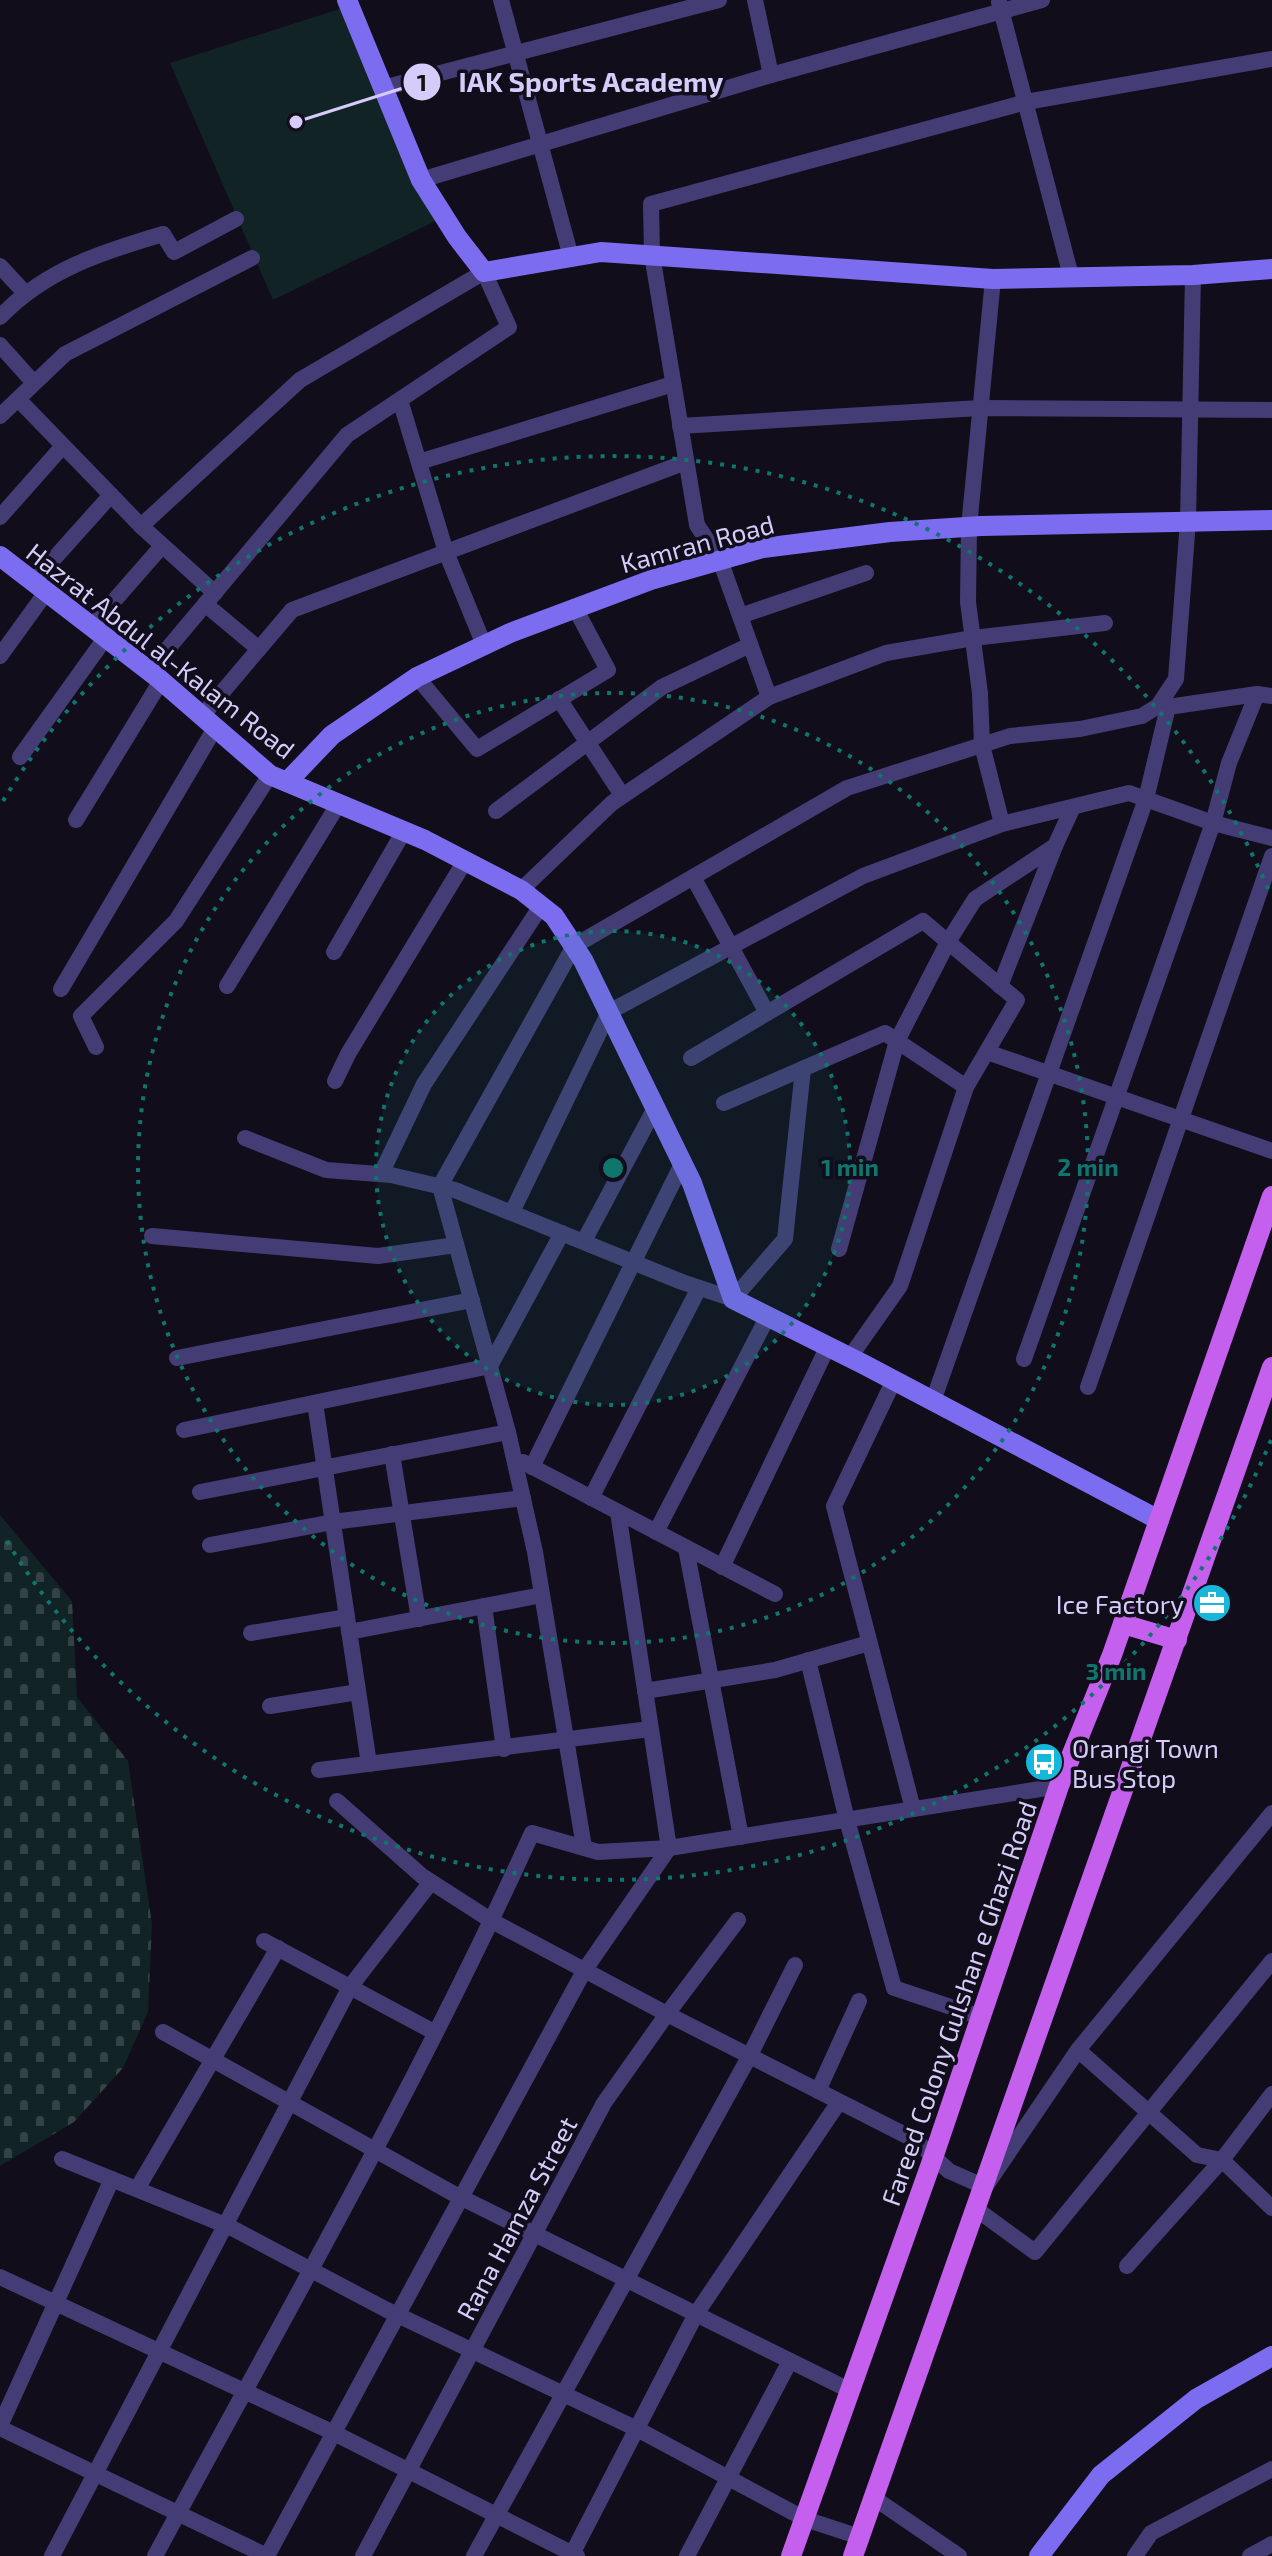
<svg xmlns="http://www.w3.org/2000/svg" width="1272" height="2556" viewBox="0 0 1272 2556" font-family="'Exo 2',sans-serif">
<style>
.cemetery{fill:url(#cemetery-stones)}
.pitch{fill:#112324}
.lines{fill:none;stroke-linecap:round;stroke-linejoin:round}
.street{stroke:#443d75;stroke-width:16}
.secondary{stroke:#7c6df0;stroke-width:20}
.primary{stroke:#c45fee;stroke-width:20}
.ring{fill:none;stroke:#0f766e;stroke-width:4;stroke-dasharray:4 8}
.labels{text-anchor:middle;dominant-baseline:central;stroke-width:7;stroke-linejoin:round;paint-order:stroke}
.street-label{font-size:26px;fill:#d5ccfa;stroke:#110d1b}
.poi-label{font-size:26px;fill:#d5ccfa;stroke:#110d1b;text-anchor:end}
.centre{fill:#0f766e;stroke:#110d1b;stroke-width:4}
.ring-label{font-size:24px;text-anchor:middle;font-weight:bold;fill:#0f766e;stroke:#110d1b;stroke-width:7;stroke-linejoin:round;paint-order:stroke}
.leader{fill:none;stroke:#d5ccfa;stroke-width:3}
.callout-dot{fill:#d5ccfa;stroke:#110d1b;stroke-width:3}
.mark-label{font-size:24px;text-anchor:middle;font-weight:bold;fill:#111}
.callout-label{font-size:28px;text-anchor:middle;font-weight:bold;fill:#d5ccfa;stroke:#110d1b;stroke-width:7;stroke-linejoin:round;paint-order:stroke}
</style>
<defs>
<pattern id="cemetery-stones" width="16" height="16" patternUnits="userSpaceOnUse" patternTransform="scale(2)"><rect width="16" height="16" fill="#112324"/><path d="M2 7V4a2 2 0 0 1 4 0v3zM10 15v-3a2 2 0 0 1 4 0v3z" fill="#334245"/></pattern>
</defs>
<rect width="100%" height="100%" fill="#110d1b"/>
<path class="cemetery" d="M0 1515 72 1601 77 1697 128 1761 152 1924 148 2012 123 2068 74 2122 0 2166Z"/>
<path class="pitch" d="M349 6 444 217 273 300 170 63Z"/>
<g class="lines">
<g class="street">
<path d="M501 0 571 257"/>
<path d="M755 0 771 75"/>
<path d="M999 2 1071 276"/>
<path d="M383 88 719 0"/>
<path d="M421 180 771 75 1042 0"/>
<path d="M0 266 25 293"/>
<path d="M993 279 969 527 968 602 980 693 982 745 1002 824"/>
<path d="M0 317C45 270 102 252 163 234L174 252 236 219"/>
<path d="M0 345 34 383"/>
<path d="M18 399 141 526 215 593"/>
<path d="M400 400 446 552 484 645"/>
<path d="M0 416 65 354 252 258"/>
<path d="M680 426 980 408 1272 410"/>
<path d="M419 462 673 384"/>
<path d="M0 517 63 446"/>
<path d="M141 526 300 380 484 272 509 327 347 435 149 671"/>
<path d="M34 581 111 495"/>
<path d="M205 604 259 649"/>
<path d="M740 616 866 573"/>
<path d="M92 626 162 546"/>
<path d="M0 656 47 591"/>
<path d="M417 677 477 749 608 670 575 608"/>
<path d="M769 697 720 560 697 525 652 255 651 204 1026 102 1272 59"/>
<path d="M559 699 622 795"/>
<path d="M1168 707 1257 694 1272 696"/>
<path d="M202 716 292 610 686 462"/>
<path d="M20 757 106 637"/>
<path d="M496 811 662 687 750 645"/>
<path d="M76 820 161 681"/>
<path d="M693 877 767 1013"/>
<path d="M521 890 612 803 769 697 886 653 973 638 1105 623"/>
<path d="M334 952 404 831"/>
<path d="M227 986 339 803"/>
<path d="M1000 986 1055 846"/>
<path d="M61 989 215 728"/>
<path d="M96 1047 81 1016 176 921 270 775"/>
<path d="M987 1052 1272 1151"/>
<path d="M691 1058 923 921 1017 1000 966 1087 900 1286 850 1357"/>
<path d="M335 1081 348 1054 465 861"/>
<path d="M724 1103 885 1033 966 1087"/>
<path d="M245 1138 326 1170 391 1175 455 1190 682 1282 733 1299 785 1239 803 1069"/>
<path d="M381 1174 424 1084 541 906"/>
<path d="M512 1212 609 1012 863 876 1002 824 1129 793 1213 823 1272 838"/>
<path d="M152 1236 378 1256 456 1245"/>
<path d="M584 1241 655 1108"/>
<path d="M839 1249 897 1041 948 942 975 899 1055 846 1073 807"/>
<path d="M177 1358 472 1300"/>
<path d="M1024 1359 1213 823 1229 763 1257 694"/>
<path d="M894 1380 834 1506 913 1809"/>
<path d="M1088 1387 1272 856"/>
<path d="M933 1401 1146 799 1168 707 1165 699"/>
<path d="M315 1403 369 1764"/>
<path d="M184 1430 490 1366 562 1233"/>
<path d="M392 1454 419 1619"/>
<path d="M523 1462 775 1594"/>
<path d="M532 1467 682 1164"/>
<path d="M200 1492 508 1432"/>
<path d="M591 1498 699 1288"/>
<path d="M656 1532 768 1316"/>
<path d="M210 1545 333 1522 523 1498"/>
<path d="M686 1548 741 1837"/>
<path d="M722 1567 828 1346"/>
<path d="M484 1606 504 1749"/>
<path d="M349 1632 542 1595"/>
<path d="M251 1633 347 1617"/>
<path d="M808 1660 847 1820 894 1988 981 2017"/>
<path d="M645 1691 775 1670 869 1643"/>
<path d="M270 1706 358 1692"/>
<path d="M319 1770 650 1729"/>
<path d="M337 1801 422 1876 492 1921 667 2014 915 2140 949 2171 985 2187 1078 2050 1272 1813"/>
<path d="M584 1847 535 1552 508 1432 440 1186 574 946 847 788 1010 736 1080 729 1142 716 1158 706 1176 679 1188 521 1193 275"/>
<path d="M264 1941 434 2032"/>
<path d="M163 2032 454 2194 851 2391"/>
<path d="M1078 2050 1197 2155 1222 2160 1272 2208"/>
<path d="M818 2091 859 2001"/>
<path d="M62 2159 230 2227 385 2309 637 2429 805 2519 860 2537"/>
<path d="M137 2189 278 1948"/>
<path d="M976 2209 1035 2252 1272 1961"/>
<path d="M1127 2266 1222 2160 1272 2094"/>
<path d="M0 2277 334 2433 577 2556"/>
<path d="M0 2426 112 2179"/>
<path d="M0 2428 267 2556"/>
<path d="M874 2498 959 2556"/>
<path d="M52 2556 350 1987 431 1882"/>
<path d="M155 2556C284 2317 420 2080 532 1833L598 1852 669 1848 1059 1786"/>
<path d="M267 2556 584 1971 669 1848 618 1512"/>
<path d="M363 2556 604 2103 667 2014 738 1920"/>
<path d="M474 2556 749 2057 795 1965"/>
<path d="M571 2556 696 2314 839 2102"/>
<path d="M687 2556 790 2361"/>
<path d="M1135 2556 1151 2533 1272 2469"/>
<path d="M1250 2556 1272 2544"/>
</g>
<g class="secondary">
<path d="M347 0 421 180 457 237 484 272 601 252 993 279 1193 275 1272 269"/>
<path d="M0 556 157 677 270 775 425 840 521 890 554 916 583 960 692 1183 733 1299 863 1364 1159 1520"/>
<path d="M287 782 332 735 417 677 510 633 651 580 763 548 890 532 981 526 1272 520"/>
<path d="M1039 2556 1101 2475 1196 2399 1272 2356"/>
</g>
<g class="primary">
<path d="M1123 1624 1177 1640"/>
<path d="M791 2556 933 2158 1059 1786 1112 1655 1272 1196"/>
<path d="M853 2556 1272 1367"/>
</g>
</g>
<circle cx="613" cy="1168" r="237" fill="#0f766e" fill-opacity=".12"/>
<g class="ring">
<circle cx="613" cy="1168" r="237"/>
<circle cx="613" cy="1168" r="475"/>
<path d="M1271 1440A712 712 0 0 1 3 1535M3 801A712 712 0 0 1 1271 896"/>
</g>
<defs>
<symbol id="office-disc" viewBox="-11 -11 22 22"><circle r="9.5" fill="#17b7db" stroke="#110d1b"/><path d="M-6-3h4V-5.5h4V-3h4V5H-6ZM-1-4.5V-3h2v-1.5ZM-6 0V1H6V0Z" fill="#fff"/></symbol>
<symbol id="bus-disc" viewBox="-11 -11 22 22"><circle r="9.5" fill="#17b7db" stroke="#110d1b"/><path d="M-5-6H5V4H4V6H2V4H-2V6H-4V4H-5ZM-3.5-4V0h7V-4ZM-3.5 1.2v1.5H-2V1.2ZM2 1.2v1.5H3.5V1.2Z" fill="#fff"/></symbol>
</defs>
<g fill-rule="evenodd">
<use href="#office-disc" x="1190" y="1581" width="44" height="44"/>
<use href="#bus-disc" x="1022" y="1740" width="44" height="44"/>
</g>
<g class="labels">
<g class="street-label">
<text transform="translate(697 543) rotate(-15)">Kamran Road</text>
<text transform="translate(161 650) rotate(38)">Hazrat Abdul al-Kalam Road</text>
<text transform="translate(958 2003) rotate(-71)">Fareed Colony Gulshan e Ghazi Road</text>
<text transform="translate(516 2218) rotate(-62)">Rana Hamza Street</text>
</g>
<g class="poi-label">
<text x="1184" y="1603">Ice Factory</text>
<text x="1072" y="1747" text-anchor="start">Orangi Town<tspan x="1072" dy="30">Bus Stop</tspan></text>
</g>
</g>
<circle cx="613" cy="1168" r="12" class="centre"/>
<g class="ring-label">
<text x="850" y="1176">1 min</text>
<text x="1088" y="1176">2 min</text>
<text x="1116" y="1680">3 min</text>
</g>
<path class="leader" d="M296 122L422 82"/>
<g class="callout-dot">
<circle cx="296" cy="122" r="8"/>
<circle cx="422" cy="82" r="20"/>
</g>
<g class="mark-label">
<text x="422" y="91">1</text>
</g>
<g class="callout-label">
<text x="591" y="92">IAK Sports Academy</text>
</g>
</svg>
